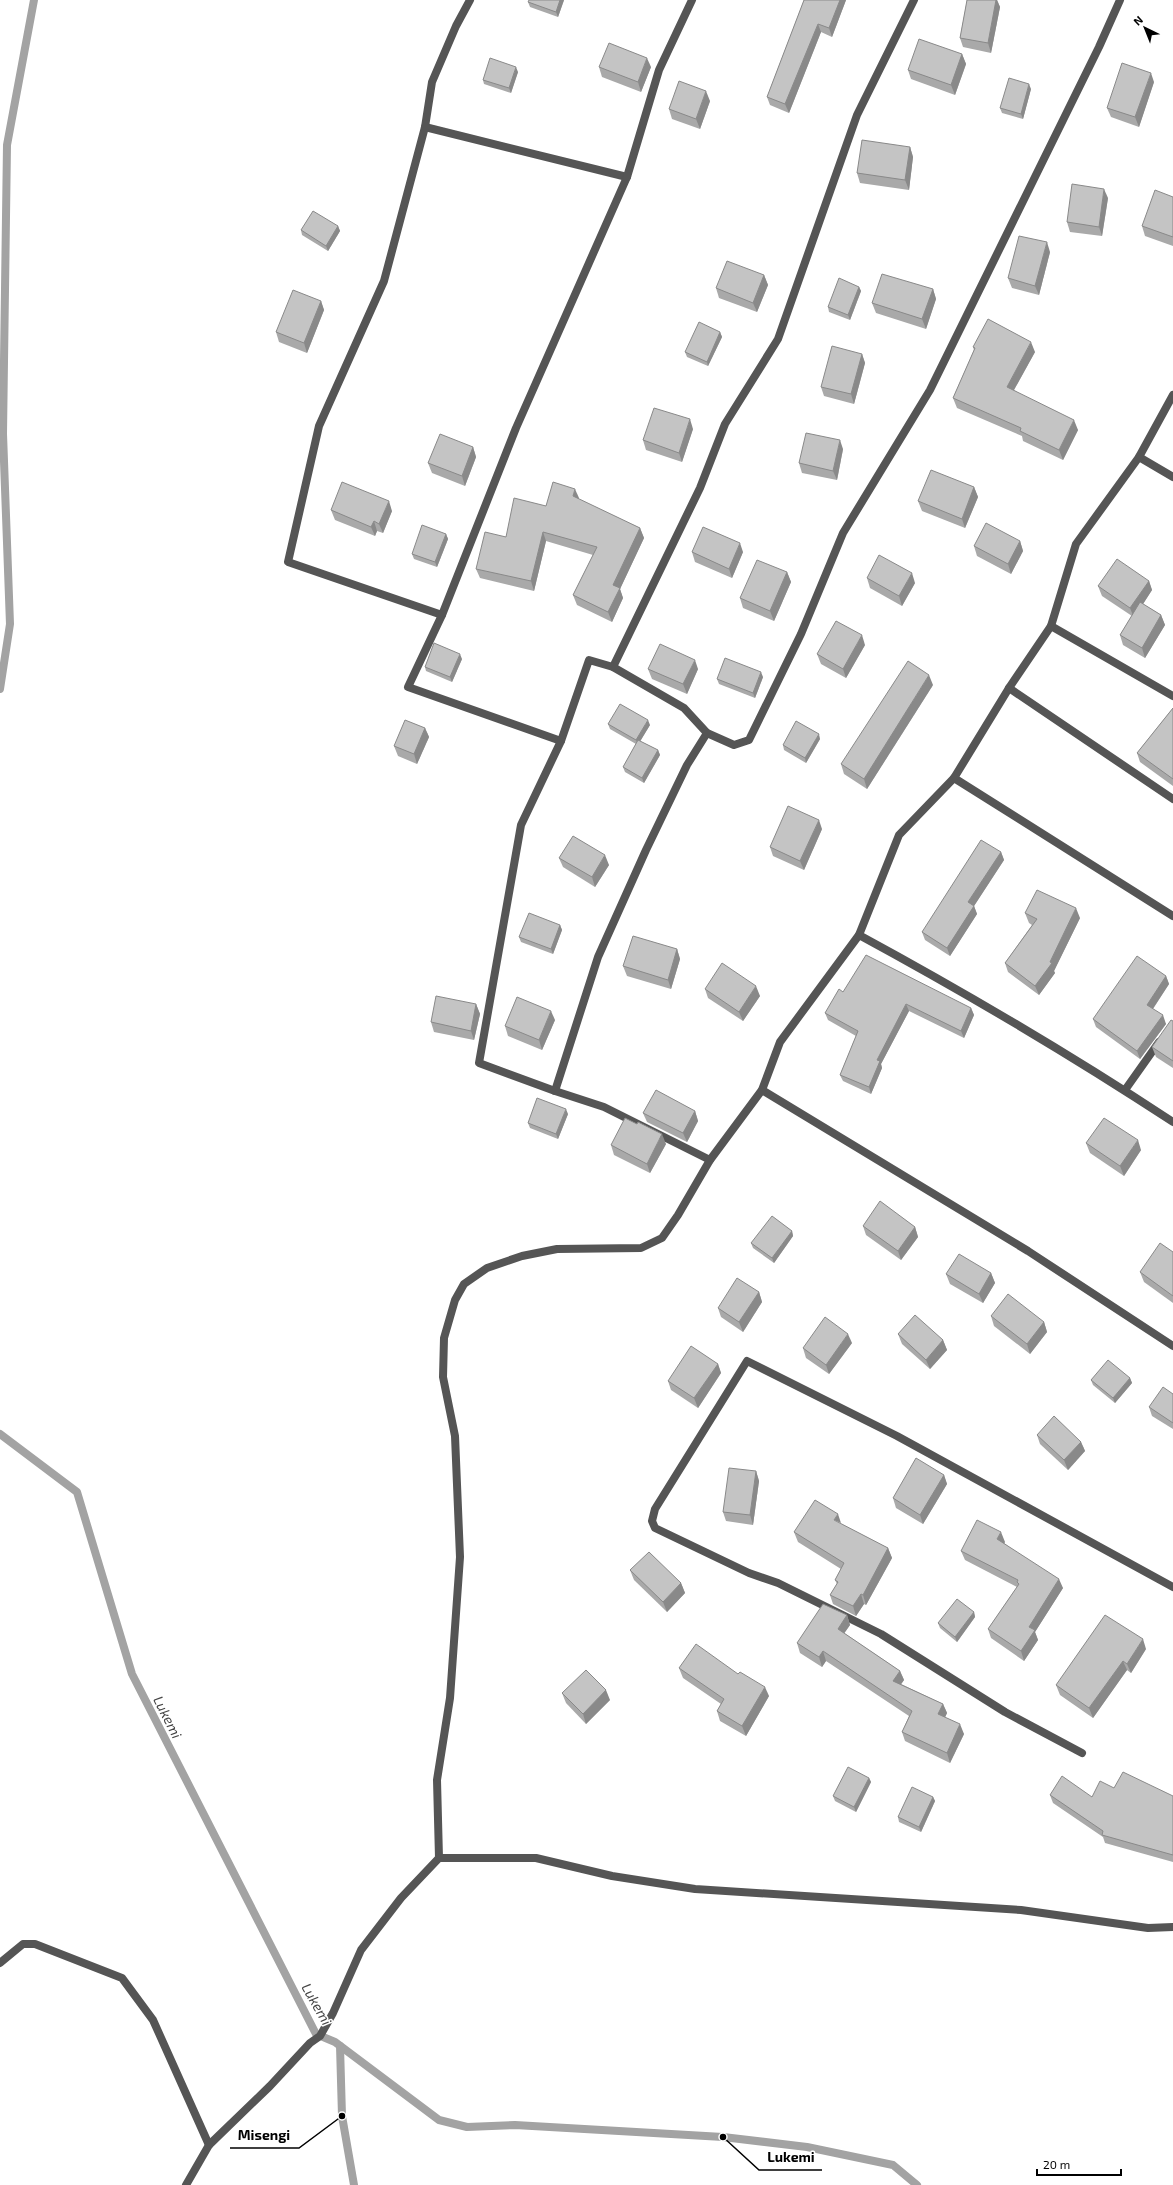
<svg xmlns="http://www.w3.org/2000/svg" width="1173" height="2185" viewBox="0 0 1173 2185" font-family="'Exo 2',sans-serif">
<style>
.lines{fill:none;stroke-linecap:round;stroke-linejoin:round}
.stream{stroke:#a3a3a3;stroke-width:8}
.minor{stroke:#555;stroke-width:8}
.wall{fill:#a9a9a9}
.shaded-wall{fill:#898989}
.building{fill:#c4c4c4;stroke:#898989}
.labels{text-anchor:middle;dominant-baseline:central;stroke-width:3;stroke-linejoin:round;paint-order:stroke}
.water-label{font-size:14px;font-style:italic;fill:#444;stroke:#fff}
.leader{fill:none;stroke:#000;stroke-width:1.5}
.callout-dot{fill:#000;stroke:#fff;stroke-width:1.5}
.callout-label{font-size:14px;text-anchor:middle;font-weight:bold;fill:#000;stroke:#fff;stroke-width:3;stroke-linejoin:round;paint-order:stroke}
</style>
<rect width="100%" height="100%" fill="#fff"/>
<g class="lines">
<g class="stream">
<path d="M0 689 10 624 3 434 7 145 34 0"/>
<path d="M0 1434 77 1492 132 1674 316 2034 335 2042 439 2120 467 2127 515 2125 723 2137 807 2147 893 2165 917 2185"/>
<path d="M340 2046 342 2116 354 2185"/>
</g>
<g class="minor">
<path d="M425 127 627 177"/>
<path d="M1139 457 1173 477"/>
<path d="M442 615 288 562 319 426 384 281 425 127 432 82 456 26 470 0"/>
<path d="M1051 626 1173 696"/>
<path d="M613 667 700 488 725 424 778 339 857 115 914 0"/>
<path d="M1009 688 1173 799"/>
<path d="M561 741 408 687 442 615 516 428 627 177 659 70 692 0"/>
<path d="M954 778 1173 916"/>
<path d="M859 935C966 993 1071 1055 1173 1122"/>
<path d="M762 1090 1028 1251 1173 1346"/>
<path d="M1125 1090 1159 1042"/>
<path d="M555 1091 598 957 646 850 687 765 707 733"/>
<path d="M710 1160 604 1107 555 1091 479 1063 521 825 561 741 589 660 613 667 684 708 707 733 734 745 749 740 801 634 843 533 930 390 1099 47 1120 0"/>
<path d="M1082 1753 1005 1712 881 1634 778 1583 749 1573 655 1528 652 1521 655 1509 747 1361 897 1436 1173 1587"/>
<path d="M439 1858 437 1780 450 1698 460 1557 455 1436 443 1377 444 1338 455 1300 464 1284 487 1268 522 1256 557 1249 641 1248 662 1238 678 1215 710 1160 762 1090 780 1042 859 935 899 835 954 778 1009 688 1051 626 1076 544 1139 457 1173 395"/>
<path d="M0 1963 23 1944H35L122 1978 153 2020 209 2145"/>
<path d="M186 2185 209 2145 270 2086 310 2043 320 2036 333 2013 361 1950 401 1898 439 1858H536L612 1876 695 1889 1021 1910 1148 1928 1173 1927"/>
</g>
</g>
<g class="wall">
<path d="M564 0 558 17 530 7 528 2Z"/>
<path d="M804 0H846L832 37 821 32 789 113 770 105 767 97Z"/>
<path d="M967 0H997L1000 7 991 53 963 47 960 38Z"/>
<path d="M962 54 966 64 955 95 911 79 908 70Z"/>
<path d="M599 67H651L641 92 602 77Z"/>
<path d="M518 72 511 93 484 84 483 80Z"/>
<path d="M1154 82 1139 127 1111 117 1107 108Z"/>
<path d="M1031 89 1023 119 1002 113 1000 108Z"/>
<path d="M710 101 700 129 672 119 669 109Z"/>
<path d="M910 147 913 157 909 190 860 183 857 173Z"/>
<path d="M1173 197V246L1145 236 1142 226Z"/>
<path d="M1108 198 1102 236 1070 232 1067 222Z"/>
<path d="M338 226 340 231 328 251 302 235 301 230Z"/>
<path d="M1050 252 1039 295 1012 288 1008 278Z"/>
<path d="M764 275 768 285 757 312 719 298 716 288Z"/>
<path d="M859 287 861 291 850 320 829 312 828 307Z"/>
<path d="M933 289 936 299 926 329 876 313 872 303Z"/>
<path d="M321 301 324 310 307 353 279 342 276 332Z"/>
<path d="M720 332 722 337 708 366 687 357 685 352Z"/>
<path d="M973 347 1035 352 1014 390 1078 430 1063 460 1023 441 1022 436 957 408 953 398 974 350Z"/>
<path d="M862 354 865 363 854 404 824 396 821 387Z"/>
<path d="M693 429 682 462 646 450 643 440Z"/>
<path d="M473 447 476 457 465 486 432 473 428 463Z"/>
<path d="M843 449 837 480 802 473 799 463Z"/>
<path d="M974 487 978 497 965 528 922 511 918 501Z"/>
<path d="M579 498 578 499 640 528 644 538 620 589 623 598 612 622 577 605 573 595 593 555 546 541 534 591 480 578 476 569 546 506Z"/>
<path d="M331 510 392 511 383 533 377 531 375 536 335 520Z"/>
<path d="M446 534 448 539 437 567 414 559 412 554Z"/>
<path d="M1020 541 1023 551 1011 574 977 556 974 546Z"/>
<path d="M692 552H743L732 578 695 562Z"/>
<path d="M787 572 791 582 774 621 743 608 740 598Z"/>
<path d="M867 578 915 583 902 606 870 588Z"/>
<path d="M1149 581 1152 590 1143 604 1161 615 1165 625 1145 658 1123 645 1120 635 1132 616 1102 596 1098 586Z"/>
<path d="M865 645 846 678 821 664 817 654Z"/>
<path d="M462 659 452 682 426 671 425 667Z"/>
<path d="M648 669H698L687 694 652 679Z"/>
<path d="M763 677 755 698 719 684 717 679Z"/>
<path d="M933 685 867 789 844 774 841 764Z"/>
<path d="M1173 708V786L1140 762 1137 753Z"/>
<path d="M608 724 650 725 640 741 658 750 660 755 644 783 625 772 623 767 636 744 610 729Z"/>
<path d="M425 728 429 737 417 764 398 756 394 746Z"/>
<path d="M820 739 806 763 784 750 783 745Z"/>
<path d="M822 829 804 870 773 856 770 847Z"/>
<path d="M1001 852 1004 860 974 906 977 914 950 956 925 940 922 932Z"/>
<path d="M559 858 609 865 595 887 563 867Z"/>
<path d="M1025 913 1080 918 1054 971 1055 973 1039 995 1008 972 1005 963 1032 925 1029 923Z"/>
<path d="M560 925 562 930 553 954 521 942 519 937Z"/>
<path d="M677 949 680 959 671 989 627 976 623 966Z"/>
<path d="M1166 976 1169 984 1153 1009 1166 1024 1140 1059 1096 1027 1093 1019Z"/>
<path d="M705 989 760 996 743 1021 708 998Z"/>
<path d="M843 992 971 1008 974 1015 964 1038 909 1011 881 1064 882 1068 871 1094 843 1081 840 1075 856 1036 828 1020 825 1013Z"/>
<path d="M476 1004 480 1014 474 1040 434 1032 431 1022Z"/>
<path d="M555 1020 542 1050 508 1036 505 1026Z"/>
<path d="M1173 1021V1068L1156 1057 1152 1047Z"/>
<path d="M695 1111 698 1121 687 1142 647 1122 643 1113Z"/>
<path d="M568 1114 558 1139 530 1128 528 1123Z"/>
<path d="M1086 1143 1141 1150 1124 1176 1090 1153Z"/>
<path d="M666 1144 650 1173 614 1155 611 1145Z"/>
<path d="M863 1226 915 1227 918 1237 901 1260 866 1235Z"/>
<path d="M792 1231 793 1236 774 1263 753 1248 751 1243Z"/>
<path d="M1173 1252V1303L1144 1282 1140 1272Z"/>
<path d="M991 1273 995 1283 983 1303 950 1284 946 1274Z"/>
<path d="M759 1292 762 1302 743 1332 721 1317 718 1308Z"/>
<path d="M991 1316 1044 1322 1047 1332 1030 1354 994 1326Z"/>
<path d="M898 1334 943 1340 947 1350 930 1369 902 1344Z"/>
<path d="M852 1343 829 1374 806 1358 803 1348Z"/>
<path d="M718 1364 721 1373 698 1408 671 1390 668 1381Z"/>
<path d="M1130 1378 1132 1383 1115 1403 1093 1385 1091 1380Z"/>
<path d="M1173 1394V1429L1152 1416 1149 1407Z"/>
<path d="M1037 1435 1081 1442 1085 1451 1068 1470 1040 1444Z"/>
<path d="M756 1471 759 1481 753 1525 726 1521 723 1512Z"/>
<path d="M944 1475 947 1484 923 1524 896 1508 893 1498Z"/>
<path d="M841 1524 888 1548 892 1558 866 1605 864 1604 856 1616 833 1604 830 1595 837 1584 835 1580 841 1569 798 1542 794 1532Z"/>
<path d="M1005 1542 1004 1543 1063 1588 1035 1632 1038 1640 1024 1661 991 1638 988 1629 1017 1587 965 1560 961 1551Z"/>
<path d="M630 1570 681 1583 685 1593 667 1612 634 1580Z"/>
<path d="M974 1612 975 1617 957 1642 940 1628 938 1623Z"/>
<path d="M847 1615 850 1625 844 1633 900 1671 904 1680 901 1684 943 1704 947 1713 945 1717 964 1734 950 1763 905 1741 902 1732 909 1716 826 1661 822 1667 800 1653 797 1643Z"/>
<path d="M1146 1649 1131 1673 1127 1670 1093 1718 1060 1695 1056 1685Z"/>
<path d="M679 1668 769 1696 746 1736 720 1721 717 1711 721 1704 683 1678Z"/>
<path d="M562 1693 610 1700 586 1724 566 1703Z"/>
<path d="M869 1778 871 1782 856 1812 835 1801 833 1796Z"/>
<path d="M1050 1795 1092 1797 1173 1796V1862L1105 1843 1103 1837 1053 1803Z"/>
<path d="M933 1797 935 1801 921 1832 899 1822 898 1817Z"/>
</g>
<g class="shaded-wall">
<path d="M560 0H564L558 17 556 12Z"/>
<path d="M840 0H846L832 37 829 28Z"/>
<path d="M996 0H997L1000 7 991 53 988 43Z"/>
<path d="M818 24 821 32 789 113 785 104Z"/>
<path d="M962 54 966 64 955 95 951 85Z"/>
<path d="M647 58 651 67 641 92 638 82Z"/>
<path d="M516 67 518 72 511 93 509 88Z"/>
<path d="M1151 73 1154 82 1139 127 1135 117Z"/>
<path d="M1029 84 1031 89 1023 119 1021 114Z"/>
<path d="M706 91 710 101 700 129 696 119Z"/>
<path d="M910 147 913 157 909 190 905 180Z"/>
<path d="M1104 189 1108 198 1102 236 1099 227Z"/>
<path d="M338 226 340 231 328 251 326 246Z"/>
<path d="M1047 242 1050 252 1039 295 1035 286Z"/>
<path d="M764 275 768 285 757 312 753 303Z"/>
<path d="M859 287 861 291 850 320 848 315Z"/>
<path d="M933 289 936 299 926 329 922 319Z"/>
<path d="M321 301 324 310 307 353 304 343Z"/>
<path d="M720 332 722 337 708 366 707 362Z"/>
<path d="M1031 342 1035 352 1010 397 1007 387Z"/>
<path d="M862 354 865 363 854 404 851 394Z"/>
<path d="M690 419 693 429 682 462 679 453Z"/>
<path d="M1074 420 1078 430 1063 460 1059 450Z"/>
<path d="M840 440 843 449 837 480 833 471Z"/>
<path d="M473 447 476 457 465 486 462 476Z"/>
<path d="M974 487 978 497 965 528 962 519Z"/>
<path d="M575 489 579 498 577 506 573 496Z"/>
<path d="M389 501 392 511 383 533 379 524Z"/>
<path d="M374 521 377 531 375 536 371 527Z"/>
<path d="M640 528 644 538 620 589 623 598 612 622 608 612 613 585Z"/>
<path d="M543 532 546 541 534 591 531 581Z"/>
<path d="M446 534 448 539 437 567 435 562Z"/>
<path d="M1020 541 1023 551 1011 574 1008 564Z"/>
<path d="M740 543 743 552 732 578 729 569Z"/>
<path d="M787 572 791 582 774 621 770 611Z"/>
<path d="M912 573 915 583 902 606 899 596Z"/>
<path d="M1149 581 1152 590 1134 618 1130 608Z"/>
<path d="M1161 615 1165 625 1145 658 1142 648Z"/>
<path d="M862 635 865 645 846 678 843 669Z"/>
<path d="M460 654 462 659 452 682 450 677Z"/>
<path d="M695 660 698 669 687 694 683 684Z"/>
<path d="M761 672 763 677 755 698 753 693Z"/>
<path d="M929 675 933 685 867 789 864 779Z"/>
<path d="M648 720 650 725 638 745 636 740Z"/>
<path d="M425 728 429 737 417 764 414 754Z"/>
<path d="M819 734 820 739 806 763 805 758Z"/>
<path d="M658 750 660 755 644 783 642 778Z"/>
<path d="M819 820 822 829 804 870 800 861Z"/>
<path d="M1001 852 1004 860 974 906 977 914 950 956 947 948 968 902Z"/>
<path d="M605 855 609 865 595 887 592 877Z"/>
<path d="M1076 908 1080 918 1054 971 1055 973 1039 995 1035 986 1050 962Z"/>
<path d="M560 925 562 930 553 954 551 949Z"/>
<path d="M677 949 680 959 671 989 668 980Z"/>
<path d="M1166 976 1169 984 1150 1013 1147 1005Z"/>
<path d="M756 986 760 996 743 1021 739 1012Z"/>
<path d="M476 1004 480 1014 474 1040 471 1031Z"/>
<path d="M906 1004 909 1011 881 1064 882 1068 871 1094 869 1087 877 1060Z"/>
<path d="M971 1008 974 1015 964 1038 961 1031Z"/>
<path d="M551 1011 555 1020 542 1050 539 1040Z"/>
<path d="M1163 1015 1166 1024 1140 1059 1137 1051Z"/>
<path d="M566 1109 568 1114 558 1139 556 1134Z"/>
<path d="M695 1111 698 1121 687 1142 683 1133Z"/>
<path d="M662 1134 666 1144 650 1173 647 1164Z"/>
<path d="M1138 1140 1141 1150 1124 1176 1120 1166Z"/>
<path d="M915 1227 918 1237 901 1260 898 1251Z"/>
<path d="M792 1231 793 1236 774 1263 772 1258Z"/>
<path d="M991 1273 995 1283 983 1303 979 1294Z"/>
<path d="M759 1292 762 1302 743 1332 739 1322Z"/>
<path d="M1044 1322 1047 1332 1030 1354 1027 1344Z"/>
<path d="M848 1334 852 1343 829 1374 826 1365Z"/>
<path d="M943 1340 947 1350 930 1369 926 1360Z"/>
<path d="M718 1364 721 1373 698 1408 694 1398Z"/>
<path d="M1130 1378 1132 1383 1115 1403 1113 1398Z"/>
<path d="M1081 1442 1085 1451 1068 1470 1064 1460Z"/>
<path d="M756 1471 759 1481 753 1525 750 1515Z"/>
<path d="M944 1475 947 1484 923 1524 920 1515Z"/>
<path d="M838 1514 841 1523 834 1520Z"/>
<path d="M1001 1532 1005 1542 1001 1549 997 1539Z"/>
<path d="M888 1548 892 1558 866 1605 863 1595Z"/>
<path d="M1059 1579 1063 1588 1035 1632 1038 1640 1024 1661 1021 1651 1029 1627Z"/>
<path d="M681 1583 685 1593 667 1612 663 1602Z"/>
<path d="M861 1594 864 1604 856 1616 853 1606Z"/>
<path d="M974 1612 975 1617 957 1642 955 1637Z"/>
<path d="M847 1615 850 1625 841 1638 838 1629Z"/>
<path d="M1143 1639 1146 1649 1131 1673 1127 1664Z"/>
<path d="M823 1651 826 1661 822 1667 819 1657Z"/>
<path d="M1123 1661 1127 1670 1093 1718 1089 1708Z"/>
<path d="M900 1671 904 1680 897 1690 893 1681Z"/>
<path d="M765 1687 769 1696 746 1736 742 1726Z"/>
<path d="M606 1690 610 1700 586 1724 583 1714Z"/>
<path d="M943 1704 947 1713 942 1724 938 1714Z"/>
<path d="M960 1724 964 1734 950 1763 947 1753Z"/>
<path d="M869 1778 871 1782 856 1812 854 1807Z"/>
<path d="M933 1797 935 1801 921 1832 919 1827Z"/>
</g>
<g class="building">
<path d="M529 0H560L556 12 528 2Z"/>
<path d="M804 0H840L829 28 818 24 785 104 767 97Z"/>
<path d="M967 0H996L988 43 960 38Z"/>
<path d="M919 39 962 54 951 85 908 70Z"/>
<path d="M609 43 647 58 638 82 599 67Z"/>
<path d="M490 58 516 67 509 88 483 80Z"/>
<path d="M1122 63 1151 73 1135 117 1107 108Z"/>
<path d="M1009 78 1029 84 1021 114 1000 108Z"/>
<path d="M679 81 706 91 696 119 669 109Z"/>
<path d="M862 140 910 147 905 180 857 173Z"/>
<path d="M1072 184 1104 189 1099 227 1067 222Z"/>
<path d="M1155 190 1173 197V237L1142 226Z"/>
<path d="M313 211 338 226 326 246 301 230Z"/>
<path d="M1019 236 1047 242 1035 286 1008 278Z"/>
<path d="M727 261 764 275 753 303 716 288Z"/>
<path d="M882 274 933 289 922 319 872 303Z"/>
<path d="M839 278 859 287 848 315 828 307Z"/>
<path d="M293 290 321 301 304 343 276 332Z"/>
<path d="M988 319 1031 342 1007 387 1074 420 1059 450 1020 431 1021 428 953 398 975 348 973 347Z"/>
<path d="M699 322 720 332 707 362 685 352Z"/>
<path d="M832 346 862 354 851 394 821 387Z"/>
<path d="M654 408 690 419 679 453 643 440Z"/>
<path d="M806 433 840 440 833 471 799 463Z"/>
<path d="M440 434 473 447 462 476 428 463Z"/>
<path d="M931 470 974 487 962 519 918 501Z"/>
<path d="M342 482 389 501 379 524 374 521 371 527 331 510Z"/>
<path d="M553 482 575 489 573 496 640 528 613 585 620 588 608 612 573 595 597 547 543 532 531 581 476 569 485 532 506 537 514 498 546 506Z"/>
<path d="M986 523 1020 541 1008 564 974 546Z"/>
<path d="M422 525 446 534 435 562 412 554Z"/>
<path d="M703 527 740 543 729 569 692 552Z"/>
<path d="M879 555 912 573 899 596 867 578Z"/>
<path d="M1117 559 1149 581 1130 608 1098 586Z"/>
<path d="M757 560 787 572 770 611 740 598Z"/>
<path d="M1140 602 1161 615 1142 648 1120 635Z"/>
<path d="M836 621 862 635 843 669 817 654Z"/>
<path d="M434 643 460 654 450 677 425 667Z"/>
<path d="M660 644 695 660 683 684 648 669Z"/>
<path d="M725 658 761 672 753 693 717 679Z"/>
<path d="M908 661 929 675 864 779 841 764Z"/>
<path d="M620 704 648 720 636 740 608 724Z"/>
<path d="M1173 708V779L1137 753Z"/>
<path d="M405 720 425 728 414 754 394 746Z"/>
<path d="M796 721 819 734 805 758 783 745Z"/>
<path d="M638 740 658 750 642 778 623 767Z"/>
<path d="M788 806 819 820 800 861 770 847Z"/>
<path d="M573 836 605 855 592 877 559 858Z"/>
<path d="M981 840 1001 852 968 902 974 906 947 948 922 932Z"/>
<path d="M1037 890 1076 908 1050 962 1052 963 1035 986 1005 963 1037 919 1025 913Z"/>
<path d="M529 913 560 925 551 949 519 937Z"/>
<path d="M633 936 677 949 668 980 623 966Z"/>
<path d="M866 955 971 1008 961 1031 906 1004 877 1060 880 1061 869 1087 840 1075 858 1031 825 1013 839 989 843 992Z"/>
<path d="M1137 956 1166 976 1147 1005 1163 1015 1137 1051 1093 1019Z"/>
<path d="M722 963 756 986 739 1012 705 989Z"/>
<path d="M436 996 476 1004 471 1031 431 1022Z"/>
<path d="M517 997 551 1011 539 1040 505 1026Z"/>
<path d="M1171 1020 1173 1021V1061L1152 1047Z"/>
<path d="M656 1090 695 1111 683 1133 643 1113Z"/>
<path d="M537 1098 566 1109 556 1134 528 1123Z"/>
<path d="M625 1118 637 1124 638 1122 662 1134 647 1164 611 1145Z"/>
<path d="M1104 1118 1138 1140 1120 1166 1086 1143Z"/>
<path d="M880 1201 915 1227 898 1251 863 1226Z"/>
<path d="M772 1216 792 1231 772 1258 751 1243Z"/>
<path d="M1160 1243 1173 1252V1296L1140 1272Z"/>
<path d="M959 1254 991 1273 979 1294 946 1274Z"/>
<path d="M737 1278 759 1292 739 1322 718 1308Z"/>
<path d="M1008 1294 1044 1322 1027 1344 991 1316Z"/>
<path d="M915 1315 943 1340 926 1360 898 1334Z"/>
<path d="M825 1317 848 1334 826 1365 803 1348Z"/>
<path d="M691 1346 718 1364 694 1398 668 1381Z"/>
<path d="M1108 1360 1130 1378 1113 1398 1091 1380Z"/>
<path d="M1163 1387 1173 1394V1423L1149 1407Z"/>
<path d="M1054 1416 1081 1442 1064 1460 1037 1435Z"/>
<path d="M916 1458 944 1475 920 1515 893 1498Z"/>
<path d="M729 1468 756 1471 750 1515 723 1512Z"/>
<path d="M815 1500 838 1514 834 1520 888 1548 863 1595 861 1594 853 1606 830 1595 838 1582 835 1580 844 1563 794 1532Z"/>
<path d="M977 1520 1001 1532 997 1539 1059 1579 1029 1627 1035 1630 1021 1651 988 1629 1019 1584 1017 1582 1018 1580 961 1551Z"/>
<path d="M649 1552 681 1583 663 1602 630 1570Z"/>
<path d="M957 1599 974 1612 955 1637 938 1623Z"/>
<path d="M823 1604 847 1615 838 1629 900 1671 893 1681 943 1704 938 1714 960 1724 947 1753 902 1732 912 1711 823 1651 819 1657 797 1643Z"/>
<path d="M1105 1615 1143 1639 1127 1664 1123 1661 1089 1708 1056 1685Z"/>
<path d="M696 1644 738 1674 740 1672 765 1687 742 1726 717 1711 724 1699 679 1668Z"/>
<path d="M586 1670 606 1690 583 1714 562 1693Z"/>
<path d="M848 1767 869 1778 854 1807 833 1796Z"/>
<path d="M1123 1772 1173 1796V1855L1102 1835 1103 1831 1050 1795 1062 1776 1092 1797 1100 1781 1114 1788Z"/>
<path d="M912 1787 933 1797 919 1827 898 1817Z"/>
</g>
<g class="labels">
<g class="water-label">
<text transform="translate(168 1717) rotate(63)">Lukemi</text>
<text transform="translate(317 2004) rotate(60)">Lukemi</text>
</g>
</g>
<path class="leader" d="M342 2116L299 2148H230M723 2137L759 2170H822"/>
<g class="callout-dot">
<circle cx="342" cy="2116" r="4"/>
<circle cx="723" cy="2137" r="4"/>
</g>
<g class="callout-label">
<text x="264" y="2140">Misengi</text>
<text x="791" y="2162">Lukemi</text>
</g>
<g transform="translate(1145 28) rotate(317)" stroke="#ffffff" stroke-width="3" paint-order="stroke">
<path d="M0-3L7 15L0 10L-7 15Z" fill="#000000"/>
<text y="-6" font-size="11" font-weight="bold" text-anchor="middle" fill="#000000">N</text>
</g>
<path d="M1037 2169v6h84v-6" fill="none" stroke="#000000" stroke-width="2"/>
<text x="1043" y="2169" font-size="12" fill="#000000" stroke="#ffffff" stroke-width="3" paint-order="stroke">20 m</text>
</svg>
